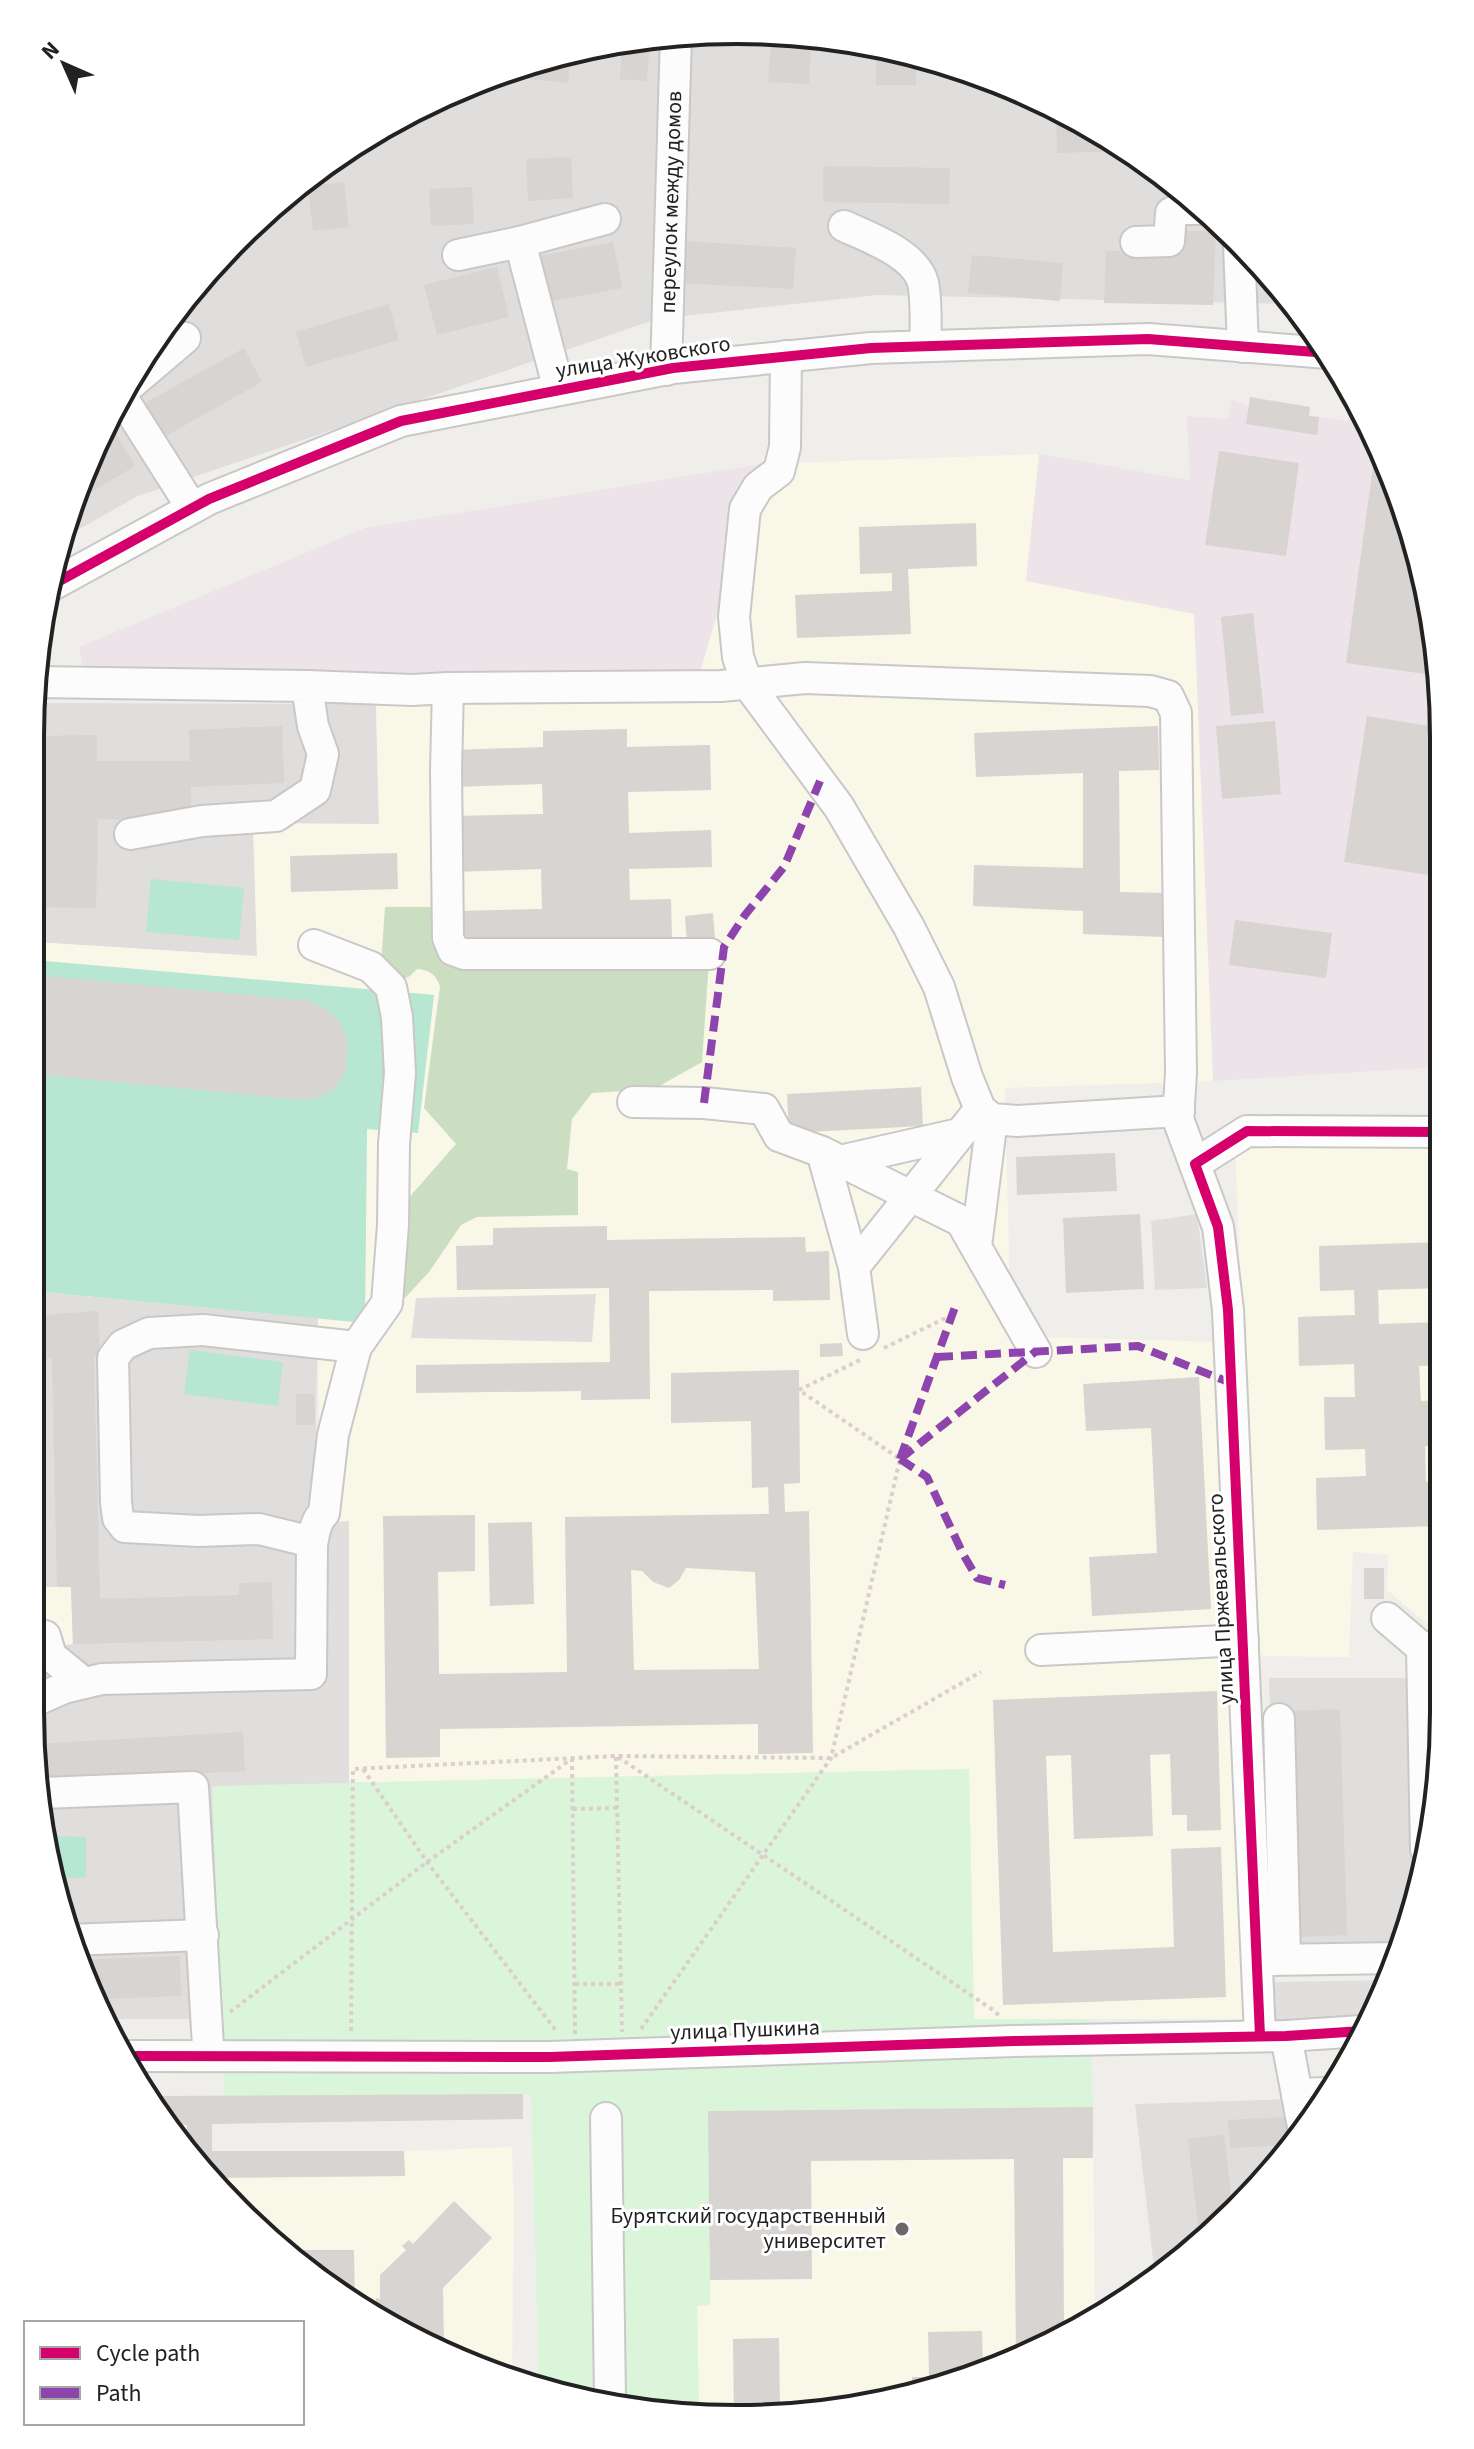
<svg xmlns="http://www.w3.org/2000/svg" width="1474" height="2449" viewBox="0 0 1474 2449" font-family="'Source Sans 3',sans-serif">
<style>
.residential{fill:#dfdedc}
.industrial{fill:#ede4e9}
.education{fill:#f8f7e8}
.forest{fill:#cbdec1}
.park{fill:#daf5da}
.pitch{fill:#b7e6d2}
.parking{fill:#e0dfde}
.building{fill:#d7d4d2;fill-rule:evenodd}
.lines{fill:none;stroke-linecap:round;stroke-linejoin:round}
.minor-casing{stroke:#c9c8c7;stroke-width:34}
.path{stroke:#dccecd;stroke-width:4;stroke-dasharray:4 4;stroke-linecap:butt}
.minor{stroke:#fdfcfc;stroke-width:30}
.quiet{stroke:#8e44ad;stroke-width:8;stroke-dasharray:16 8;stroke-linecap:butt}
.cycleway-casing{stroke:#fff;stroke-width:15}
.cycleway{stroke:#d6006c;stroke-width:10}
.poi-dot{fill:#6a6968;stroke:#fff;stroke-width:3}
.labels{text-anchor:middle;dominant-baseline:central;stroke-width:6;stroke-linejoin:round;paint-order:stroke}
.street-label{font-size:22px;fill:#222;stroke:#fff}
.poi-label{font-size:22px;fill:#222;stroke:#fff;text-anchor:end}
.rim{fill:none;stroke:#222;stroke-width:4}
</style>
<rect width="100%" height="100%" fill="#f0eeeb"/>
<g class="residential">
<path d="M783 31 920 54 1049 103 1167 176 1269 271 1293 304 877 295 657 319 138 496 65 537 84 467 176 307 271 206 383 125 509 68 644 36Z"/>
<path d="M36 703 376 704 379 825 253 823 257 956 34 942Z"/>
<path d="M32 1291 318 1318 314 1530 323 1783 221 2019H110L67 1939 30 1712Z"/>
<path d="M1269 1678H1439L1438 1804 1400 1946 1277 1948Z"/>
<path d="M1323 2098 1298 2142 1155 2276 1135 2104Z"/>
</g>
<g class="industrial">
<path d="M1351 387 1407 510 1442 690 1441 1067 1213 1081 1194 614 1025 581 1039 454 1190 480 1187 416 1228 419 1232 399 1249 407 1348 421Z"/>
<path d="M761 464 700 673 85 679 79 647 365 528Z"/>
</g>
<g class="education">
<path d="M1039 454 1026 581 1194 614 1213 1081 1005 1088 1011 1336 1222 1342 1247 2019H974L969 1769 323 1783 318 1318 32 1291 34 942 257 956 253 823 379 824 376 704 696 702 700 673 761 464Z"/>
<path d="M1441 1133 1439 1628H1432L1387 1590 1388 1555 1353 1552 1349 1657 1254 1656 1235 1139Z"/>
<path d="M31 1587H71L73 1644 30 1649Z"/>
<path d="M1093 2107 1095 2317 964 2382 737 2419 699 2413 697 2305 710 2304 708 2111Z"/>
<path d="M512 2147 514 2208 512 2382 344 2300 214 2178 405 2176 404 2151Z"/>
</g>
<path class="forest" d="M385 907H440L709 961 702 1062 654 1089 592 1093 572 1119 567 1169 578 1172V1215L477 1217 461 1225 429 1272 405 1298 394 1305 398 1210 456 1144 424 1108 440 986C435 974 430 970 417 969L410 976 399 981 381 965Z"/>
<path class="park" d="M969 1769 974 2019H1090L1093 2107 709 2111 710 2305 697 2306 699 2413 539 2386 531 2094 224 2096 212 1786Z"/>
<g class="pitch">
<path d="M151 879 244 888 239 940 146 932Z"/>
<path d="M34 960 434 995 418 1133 367 1129 365 1323 32 1291Z"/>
<path d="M190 1350 283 1362 278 1406 184 1394Z"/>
<path d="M51 1836 86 1837V1878H57Z"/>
</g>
<g class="parking">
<path d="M1197 1214 1207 1288 1155 1290 1151 1221Z"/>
<path d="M596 1294 592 1342 411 1338 416 1298Z"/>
<path d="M349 1521V1783L292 1784 285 1682 325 1679V1523Z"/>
<path d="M304 1568 305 1664 288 1665 286 1570Z"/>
<path d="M1391 1980 1368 2022 1270 2026V1982Z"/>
</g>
<g class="building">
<path d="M771 42 811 44 809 84 768 82Z"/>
<path d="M876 49 916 53V85H876Z"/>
<path d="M622 50 649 52 647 81 620 79Z"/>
<path d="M571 53 568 83 529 79 531 63Z"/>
<path d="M1056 107 1105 137 1127 151 1057 153Z"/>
<path d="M571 157 573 198 528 201 526 159Z"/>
<path d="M823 166 950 168 949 204 823 202Z"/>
<path d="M344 182 349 227 313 231 308 186Z"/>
<path d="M472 187 474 224 431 226 429 189Z"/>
<path d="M1177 230 1216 232 1213 305 1104 303 1106 251 1176 252Z"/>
<path d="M683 241 796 248 793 289 681 283Z"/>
<path d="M613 242 622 288 548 302 539 256Z"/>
<path d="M972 255 1063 263 1060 301 968 293Z"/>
<path d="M497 267 509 317 437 335 424 285Z"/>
<path d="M389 304 399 340 306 367 296 332Z"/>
<path d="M244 348 262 382 164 437 145 403Z"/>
<path d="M1250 397 1310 407 1309 416 1319 417 1317 435 1246 424Z"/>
<path d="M115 432 135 466 74 502 84 467 98 442Z"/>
<path d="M1219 451 1299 463 1286 556 1205 545Z"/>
<path d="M1375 452 1381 453 1407 510 1440 676 1346 663Z"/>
<path d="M976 523 977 566 908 569 911 634 797 638 795 595 892 591V573L860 574 859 527Z"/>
<path d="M1253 613 1264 713 1231 716 1221 617Z"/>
<path d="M1367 716 1442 728V877L1344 862Z"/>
<path d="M1275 721 1281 794 1222 799 1216 726Z"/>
<path d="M282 726 284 783 191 787V821L98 819 96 908 41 907 42 820H35V736L97 735V761H190L189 730Z"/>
<path d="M1158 726 1159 770 1119 771 1120 892 1165 893 1164 937 1083 934V911L973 906 974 865 1083 868V773L976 777 974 733Z"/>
<path d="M627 729V747L710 745 711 790 628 792 629 833 711 830 712 867 629 869 630 900 671 899 672 938 457 944V911L542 909 541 869 454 872 453 816 543 814 542 784 455 787 454 750 543 747V731Z"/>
<path d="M397 853 398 889 291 892 290 856Z"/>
<path d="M713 913 715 940 687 943 685 916Z"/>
<path d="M1235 920 1332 933 1326 978 1229 965Z"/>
<path d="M34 975 311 1001 328 1011 339 1021 345 1033 348 1046 345 1073 335 1089 317 1098 301 1100 34 1074Z"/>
<path d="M921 1087 923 1126 789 1133 787 1094Z"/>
<path d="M1115 1153 1117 1191 1017 1195 1016 1157Z"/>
<path d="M1140 1214 1144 1289 1066 1293 1063 1218Z"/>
<path d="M607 1226V1240L805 1237 806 1252 829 1251 830 1300 773 1301V1290L649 1291 650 1399 581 1400V1391L416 1393V1365L610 1362 609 1288 457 1290 456 1246 493 1245V1228Z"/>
<path d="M1440 1242V1288L1378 1290 1379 1324 1440 1322V1365L1419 1366 1421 1401 1440 1400 1439 1445 1425 1446 1426 1482 1439 1481V1526L1317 1530 1316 1478 1366 1476 1365 1449 1325 1450 1324 1397H1355L1354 1364 1299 1366 1298 1317 1355 1315 1354 1290 1320 1291 1319 1246Z"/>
<path d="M98 1311 100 1356 94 1357 100 1599 239 1595V1583L272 1582 273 1639 73 1644 71 1587H57L52 1358 45 1359 43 1315Z"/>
<path d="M842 1343 843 1356 820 1357V1344Z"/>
<path d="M799 1370 800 1483 784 1484 785 1512 809 1511 813 1753 758 1754V1724L440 1729V1757L386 1758 383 1516 475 1515V1571L438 1572 439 1674 567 1672 565 1517 769 1514 768 1487 752 1488 751 1421 671 1423V1373ZM686 1568 755 1572 759 1669 634 1670 631 1570 642 1571 653 1582 669 1588 679 1580Z"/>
<path d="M1199 1377 1211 1609 1092 1616 1089 1557 1157 1553 1151 1428 1086 1431 1083 1384Z"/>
<path d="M296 1394H314L315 1425H296Z"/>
<path d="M532 1522 534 1604 490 1606 488 1523Z"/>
<rect x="1364" y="1568" width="20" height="31"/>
<path d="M1217 1691 1221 1830 1187 1831V1815H1172L1170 1754 1150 1755 1153 1836 1074 1839 1071 1755 1046 1756 1053 1952 1174 1947 1171 1849 1221 1847 1226 1997 1003 2005 993 1700Z"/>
<path d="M1340 1709 1347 1935 1299 1937 1292 1711Z"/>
<path d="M243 1732 245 1771 42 1782 35 1744Z"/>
<path d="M180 1956 181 1996 100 1999 79 1960Z"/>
<path d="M523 2094V2119L212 2124V2151H404L405 2176 214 2178 182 2148H185L187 2125 166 2124 151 2096Z"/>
<path d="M1093 2107V2158H1063L1064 2332 1016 2356 1014 2159 811 2161 812 2279 710 2280 708 2111Z"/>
<path d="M1286 2117 1288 2145 1230 2148 1228 2120Z"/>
<path d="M1224 2135 1232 2204 1199 2233 1188 2139Z"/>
<path d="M454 2201 492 2238 443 2288 444 2349 365 2310V2306H376V2298L380 2299V2275L406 2250 402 2246 409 2240 413 2244Z"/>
<path d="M291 2250H354L355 2305 344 2300Z"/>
<path d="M982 2331 983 2372 964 2382 912 2390V2377H929L928 2332Z"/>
<path d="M779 2338 780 2412 734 2419 733 2339Z"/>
</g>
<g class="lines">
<defs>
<g id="minor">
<path d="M844 226C868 237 916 254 923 283 927 301 925 327 926 346"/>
<path d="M1136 242 1169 241 1171 213 1180 209H1202"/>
<path d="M1239 244 1243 347"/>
<path d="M458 255 520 242"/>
<path d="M786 356 785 447 779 471 758 487 745 509 734 617 738 657 747 683 839 807 909 927 939 987 967 1077 980 1109 992 1119 1017 1121 1179 1111"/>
<path id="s1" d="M666 370 676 35"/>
<path d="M132 383 185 338"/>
<path d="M559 390 520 242 605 219"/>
<path d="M123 399 192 508"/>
<path d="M52 585 209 499 401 421 673 368 871 348 1148 339 1328 353"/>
<path d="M36 682 307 686 313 726 323 754 315 790 276 816 202 821 130 834"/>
<path d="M307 686 412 690 448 688 446 770 448 938 453 950 464 954H710"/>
<path d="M448 688 721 686 805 678 1150 691 1168 696 1176 713 1181 1073 1178 1119 1218 1227 1228 1310 1260 2036"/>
<path d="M633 1102 704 1103 764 1109 779 1136 822 1152 961 1221 1036 1352"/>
<path d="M822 1152 854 1267"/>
<path d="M840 1161 959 1134"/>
<path d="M1195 1164 1247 1131 1441 1132"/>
<path d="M976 1246 992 1119"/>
<path d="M863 1334 854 1267 980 1109"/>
<path d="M312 1542 259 1529 199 1531 125 1527 118 1518 116 1502 113 1358 123 1345 149 1333 203 1330 356 1347"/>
<path d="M1387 1618 1422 1648 1439 1646"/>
<path d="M45 1636 51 1656 84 1683"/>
<path d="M1422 1648 1426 1849"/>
<path d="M1041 1650 1243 1640"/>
<path d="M30 1703 64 1688 102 1679 311 1674 312 1545C314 1534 315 1521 324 1513L333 1435 356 1347 387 1303 393 1225 394 1144 400 1073 397 1017 391 987 371 967 314 945"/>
<path d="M1279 1719 1285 1959"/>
<path d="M43 1793 193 1787 208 2047"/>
<path d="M68 1940 203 1935"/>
<path d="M1267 1960 1397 1958"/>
<path d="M1286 2036 1304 2132"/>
<path d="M130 2056 550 2057 1014 2041 1286 2036 1362 2031"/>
<path d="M1297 2094 1327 2093"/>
<path d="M606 2118 610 2398"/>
</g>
</defs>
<use href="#minor" class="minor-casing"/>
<g class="path">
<path d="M884 1348 952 1315"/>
<path d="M616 1757 622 2032"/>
<path d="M618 1757 996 2012 1000 2018"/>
<path d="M572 1758 575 2034"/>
<path d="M363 1769 427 1862 557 2032"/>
<path d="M573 1809 617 1808"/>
<path d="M575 1984H621"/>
<path d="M230 2012 427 1862 570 1760"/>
<path d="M641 2029 831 1758 900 1459 799 1390 862 1359"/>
<path d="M351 2031 353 1769 616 1756 831 1758 981 1672"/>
</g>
<use href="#minor" class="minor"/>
<g class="quiet">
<path d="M704 1103 724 947 745 915 784 867 820 781"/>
<path d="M937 1357 1138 1346 1231 1383"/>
<path d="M900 1459 927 1477 963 1554 977 1578 1005 1585"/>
<path d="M900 1459 1035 1352"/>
<path d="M900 1459 955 1307"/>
</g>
<defs>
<g id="cycleway">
<path d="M52 585 209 499 401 421 673 368 871 348 1148 339 1328 353"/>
<path d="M1260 2036 1228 1310 1218 1227 1195 1164 1247 1131 1441 1132"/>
<path d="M130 2056 550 2057 1014 2041 1286 2036 1362 2031"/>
</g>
</defs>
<use href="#cycleway" class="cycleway-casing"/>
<use href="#cycleway" class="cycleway"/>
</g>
<circle class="poi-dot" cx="902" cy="2229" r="8"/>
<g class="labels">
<g class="street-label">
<text stroke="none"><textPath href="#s1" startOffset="168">переулок между домов</textPath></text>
<text transform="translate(643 357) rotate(-9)">улица Жуковского</text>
<text transform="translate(1221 1599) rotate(-93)">улица Пржевальского</text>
<text transform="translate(745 2030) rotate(-2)">улица Пушкина</text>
</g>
<g class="poi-label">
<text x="886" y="2216">Бурятский государственный<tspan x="886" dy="25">университет</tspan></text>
</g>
</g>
<path d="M0 0H1474V2449H0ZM737 44H737A693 693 0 0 1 1430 737V1712A693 693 0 0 1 737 2405H737A693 693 0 0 1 44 1712V737A693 693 0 0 1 737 44Z" fill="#fff" fill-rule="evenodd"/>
<path class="rim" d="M737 44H737A693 693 0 0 1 1430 737V1712A693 693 0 0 1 737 2405H737A693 693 0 0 1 44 1712V737A693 693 0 0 1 737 44Z"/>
<rect x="24" y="2321" width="280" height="104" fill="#ffffff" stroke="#a7a7a7" stroke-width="2"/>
<rect x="40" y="2347" width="40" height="12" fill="#d6006c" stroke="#a7a7a7" stroke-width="2"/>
<text x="96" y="2361" font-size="24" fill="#222222">Cycle path</text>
<rect x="40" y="2387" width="40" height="12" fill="#8e44ad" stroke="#a7a7a7" stroke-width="2"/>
<text x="96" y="2401" font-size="24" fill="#222222">Path</text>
<g transform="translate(64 64) rotate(315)" stroke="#ffffff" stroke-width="6" paint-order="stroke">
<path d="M0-6L14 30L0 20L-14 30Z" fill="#222222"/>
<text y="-12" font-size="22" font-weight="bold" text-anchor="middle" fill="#222222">N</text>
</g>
</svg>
